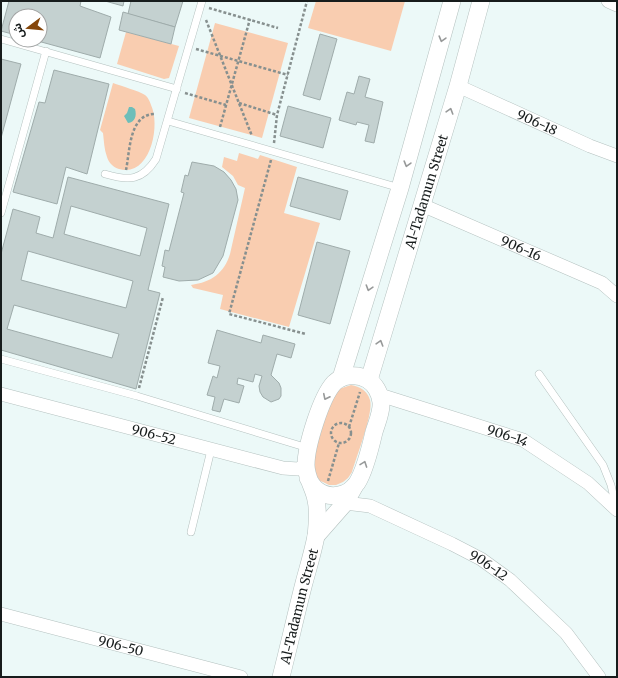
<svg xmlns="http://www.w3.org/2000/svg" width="618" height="678" viewBox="0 0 618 678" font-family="Merriweather,'Noto Sans Arabic',serif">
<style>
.green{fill:#f9cdb0}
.water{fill:#6dbeb9}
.building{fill:#c4d1d0;stroke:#9facab;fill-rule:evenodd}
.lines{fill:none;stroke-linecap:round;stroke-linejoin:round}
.service-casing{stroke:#b4c1bf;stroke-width:8}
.minor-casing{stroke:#b4c1bf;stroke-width:14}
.tertiary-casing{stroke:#b4c1bf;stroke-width:18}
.path{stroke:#87908f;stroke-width:2.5;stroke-dasharray:3 2;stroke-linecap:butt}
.service{stroke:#fff;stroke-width:7}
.minor{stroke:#fff;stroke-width:13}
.tertiary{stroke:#fff;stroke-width:17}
.oneway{stroke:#979999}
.labels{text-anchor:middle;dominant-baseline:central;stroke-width:3;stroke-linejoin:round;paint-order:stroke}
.street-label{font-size:13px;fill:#171c1c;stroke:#fff}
</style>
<rect width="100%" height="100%" fill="#ecf9f8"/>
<g class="green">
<path d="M316 1H405L391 51 308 28Z"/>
<path d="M215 23 288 43 262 138 189 118Z"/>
<path d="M126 32 179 46 169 78 164 79 117 64Z"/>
<path d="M113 83C121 86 139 91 145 95 148 97 150 102 151 105 161 126 150 178 119 169 113 167 109 163 107 157 104 149 104 141 103 133L100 130Z"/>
<path d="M239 153 258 159 260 155 297 167 284 213 320 223 289 327 220 309 223 295 193 288 191 285C212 282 224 273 230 254L245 188 238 185 233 176 222 167 224 157 237 161Z"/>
<path d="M351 385C360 387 367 390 370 400 374 412 356 458 352 472L348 478 343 482 336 485H329L323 482 320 481 314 472 313 458 331 399 339 389Z"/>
</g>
<path class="water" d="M129 107H132L135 109C137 116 135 122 128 123L124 116 127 113Z"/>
<g class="building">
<path d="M9 1H81L80 6 111 17 100 58 34 40H40V16H16V35L1 31Z"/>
<path d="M105 1H124L123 6Z"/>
<path d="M131 1H183L175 27 128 14Z"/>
<path d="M123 12 175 27 171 44 119 30Z"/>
<path d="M320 34 337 39 320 100 303 95Z"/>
<path d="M1 59 21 64 1 138Z"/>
<path d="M54 70 109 84 87 174 66 167 57 204 13 192 39 102 45 103Z"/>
<path d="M359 76 370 79 365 97 383 102 374 143 365 141 369 125 357 122 356 125 339 120 347 92 354 94Z"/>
<path d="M288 106 331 118 323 148 280 136Z"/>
<path d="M192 162 214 166 224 172 231 180 236 189 238 200 223 256 213 273 198 280 179 281 163 277 165 267 162 266 165 250 169 251 184 193 181 192 185 175 188 176Z"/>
<path d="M68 177 169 204 148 290 160 293 136 389 1 350V254L13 209 40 217 36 233 53 238ZM71 206 147 228 140 256 64 234ZM28 251 133 281 126 308 21 280ZM14 305 119 334 112 358 7 329Z"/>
<path d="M298 177 348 191 340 220 290 206Z"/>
<path d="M317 242 350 251 330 324 298 315Z"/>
<path d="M217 330 261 343 263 335 295 344 291 358 277 354 271 375 279 383 281 388V396L279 399 271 402 263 397 260 392 259 386 262 376 255 374 253 382 238 378 237 384 244 386 239 403 224 399 220 412 212 410 215 397 207 395 213 376 217 378 220 366 208 363Z"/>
</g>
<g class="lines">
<defs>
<g id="service">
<path d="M1 39 177 89"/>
<path d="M168 121 400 188"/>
<path d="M105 174C129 181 142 181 156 159L202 1"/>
<path d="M1 213 46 51"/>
<path d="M1 359 137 396 308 448"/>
<path d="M539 374 603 465 611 485 616 507"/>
<path d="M191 532 211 450"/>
</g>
<g id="minor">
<path d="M608 1 617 5"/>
<path id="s1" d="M458 86 590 146 617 156"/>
<path id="s2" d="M422 205 602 283 617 296"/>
<path id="s3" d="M1 394 283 468 298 469 306 465"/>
<path id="s4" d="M380 395 523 440 588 483 617 510"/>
<path id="s5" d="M345 503 370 506 452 544 481 559 510 580 566 633 599 677"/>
<path id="s6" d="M1 614 241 677"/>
</g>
<g id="tertiary">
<path d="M341 378 400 188 452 1"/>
<path id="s7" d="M369 380 458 86 481 1"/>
<path d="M316 536 345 503 354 487"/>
<path id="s8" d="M281 677C289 646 296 614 304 583 308 568 313 552 316 536 317 527 318 509 316 500 314 488 306 478 306 465 306 446 321 397 334 383 342 375 358 373 368 380 375 384 380 393 381 402 382 412 377 422 374 432 371 445 364 472 357 483 348 496 330 500 317 490 313 487 310 482 308 478"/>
</g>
</defs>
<use href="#service" class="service-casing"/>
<use href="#minor" class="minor-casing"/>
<use href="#tertiary" class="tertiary-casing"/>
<g class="path">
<path d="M209 8 278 28"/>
<path d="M206 20 252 136"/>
<path d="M196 49 288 75"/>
<path d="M185 93 226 105"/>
<path d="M239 103 277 115"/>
<path d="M220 127 250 19"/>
<path d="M274 143 277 115 307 1"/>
<path d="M271 160 229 314 306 334"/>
<path d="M126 170C130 151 129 115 154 114"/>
<path d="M139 388 163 297"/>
<circle cx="341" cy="433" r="10"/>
<path d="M349 427 360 392"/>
<path d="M328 481 339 443"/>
</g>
<use href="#service" class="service"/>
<use href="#minor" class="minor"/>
<use href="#tertiary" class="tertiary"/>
</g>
<defs><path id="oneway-chevron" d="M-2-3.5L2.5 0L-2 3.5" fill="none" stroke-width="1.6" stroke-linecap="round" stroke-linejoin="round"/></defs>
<g class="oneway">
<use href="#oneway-chevron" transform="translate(442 39) rotate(106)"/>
<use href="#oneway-chevron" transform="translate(450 111) rotate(-73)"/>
<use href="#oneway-chevron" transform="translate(407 164) rotate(106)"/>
<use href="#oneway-chevron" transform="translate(369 288) rotate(107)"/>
<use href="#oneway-chevron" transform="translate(380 343) rotate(-73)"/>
<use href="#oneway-chevron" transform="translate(326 397) rotate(116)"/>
<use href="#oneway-chevron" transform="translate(364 464) rotate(-70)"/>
</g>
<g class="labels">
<g class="street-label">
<text stroke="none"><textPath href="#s1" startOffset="87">906-18</textPath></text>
<text stroke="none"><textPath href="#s7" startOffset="197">Al-Tadamun Street</textPath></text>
<text stroke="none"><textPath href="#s2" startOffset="108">906-16</textPath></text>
<text stroke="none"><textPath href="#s3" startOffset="158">906-52</textPath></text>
<text stroke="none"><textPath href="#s4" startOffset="134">906-14</textPath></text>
<text stroke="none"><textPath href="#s5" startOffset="158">906-12</textPath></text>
<text stroke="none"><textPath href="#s8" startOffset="73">Al-Tadamun Street</textPath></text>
<text stroke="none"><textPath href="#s6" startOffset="124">906-50</textPath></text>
</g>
</g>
<rect width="618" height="678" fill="none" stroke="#171c1c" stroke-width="4"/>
<g transform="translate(28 28) rotate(254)"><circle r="19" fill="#ffffff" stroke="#a2a4a4"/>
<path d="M0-3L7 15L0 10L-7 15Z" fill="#85460a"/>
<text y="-6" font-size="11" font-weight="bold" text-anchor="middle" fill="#171c1c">ش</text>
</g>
</svg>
